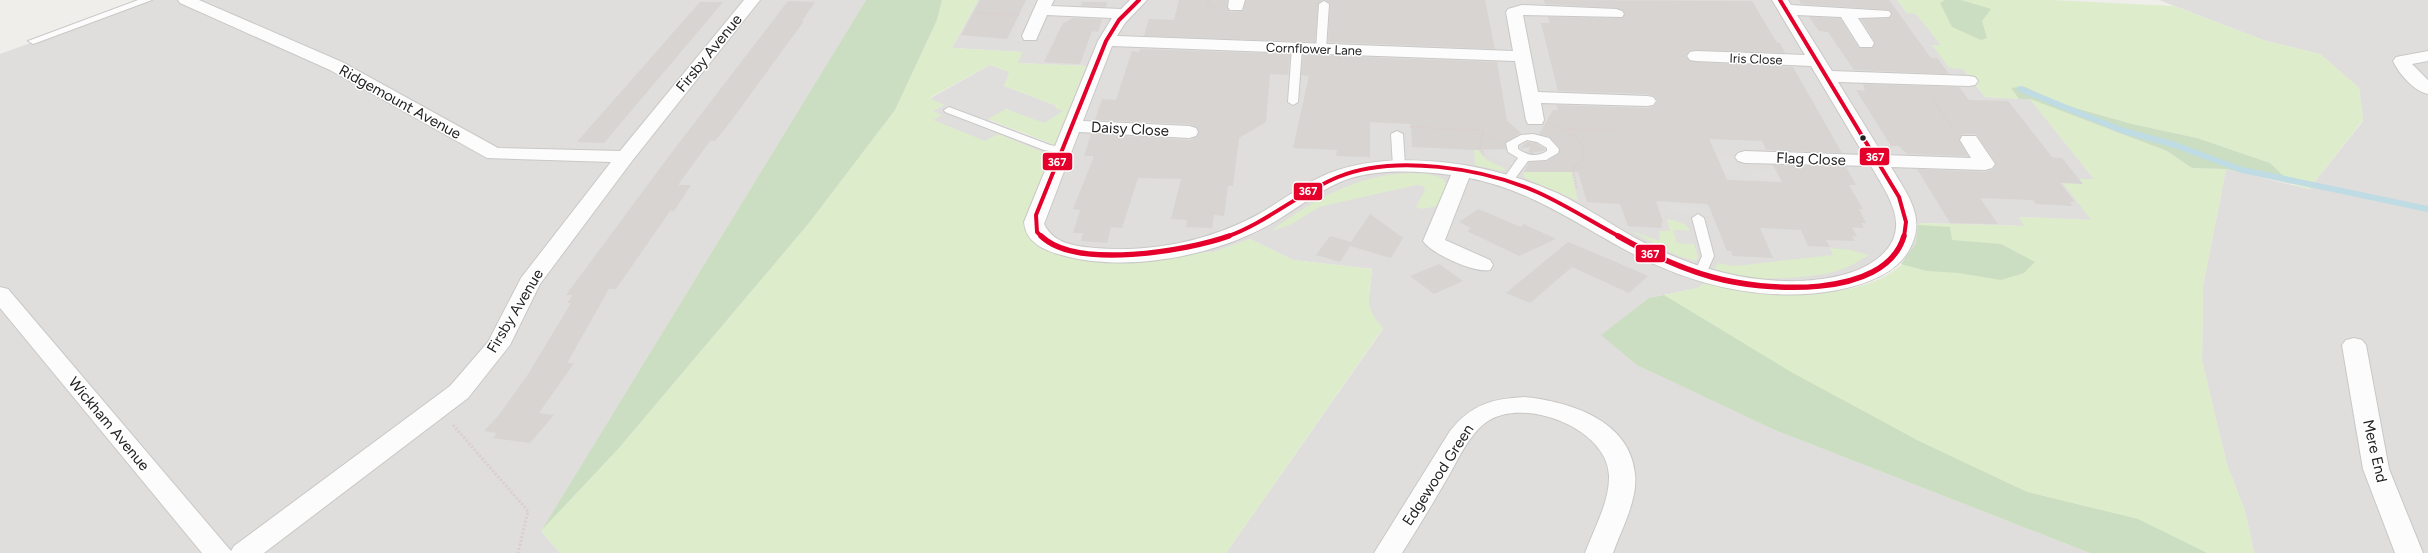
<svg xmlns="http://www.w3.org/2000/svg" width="2428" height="553" viewBox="0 0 2428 553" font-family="Figtree,sans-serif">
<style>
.residential{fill:#dfdedc}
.grass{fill:#ddeccb}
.forest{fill:#cbdec1}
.parking{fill:#e0dfde}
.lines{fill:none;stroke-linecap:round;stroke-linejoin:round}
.stream{stroke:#bfdbe3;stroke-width:6}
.building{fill:#d7d4d2}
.service-casing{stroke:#c9c8c7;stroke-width:2}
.minor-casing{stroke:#c9c8c7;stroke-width:2}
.path-far1{stroke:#dccecd;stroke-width:2;stroke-dasharray:1.5 1.5;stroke-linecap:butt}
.path{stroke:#dccecd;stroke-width:3;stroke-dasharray:2 2;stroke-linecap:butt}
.service{fill:#fdfcfc;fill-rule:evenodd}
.minor{fill:#fdfcfc;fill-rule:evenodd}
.bus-1-far1-casing{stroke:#fff;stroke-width:6}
.bus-1-casing{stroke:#fff;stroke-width:8}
.bus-1-far1{stroke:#e4002b;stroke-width:4}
.bus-1{stroke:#e4002b;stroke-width:5.5}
.bus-dot{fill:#222;stroke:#fff;stroke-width:1.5}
.labels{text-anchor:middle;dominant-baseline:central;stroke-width:3;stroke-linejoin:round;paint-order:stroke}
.far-street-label{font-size:13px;fill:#222;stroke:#fff}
.street-label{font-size:15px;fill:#222;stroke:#fff}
.line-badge{stroke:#fff;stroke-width:1.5}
.badge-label{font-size:11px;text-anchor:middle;font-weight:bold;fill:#fff}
</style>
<rect width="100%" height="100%" fill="#f0eeeb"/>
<g class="residential">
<path d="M149 0H866L541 531 560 553H0V54Z"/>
<path d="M978 0H1897L1907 13H1916L1942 46H1932L1963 69 1985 97 2030 99 2094 179H2079L2083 184 2063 183 2092 220 2019 217 2025 226 1919 223 1916 243 1908 256 1889 272 1872 280 1831 291 1784 295 1756 293 1705 283 1698 288 1649 298 1602 335 1775 430 2090 553H1226L1383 329 1372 316 1368 305 1372 269 1293 260 1250 239 1214 252 1092 260 1060 255 1037 244 1026 228V216L1030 201 985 142 932 120 941 115 933 111 944 105 929 99 990 65 1010 72 1004 86 1057 106 1055 107 1064 111 1044 124 1006 109 989 120 1054 145 1086 66 1017 63 1021 52 952 48Z"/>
<path d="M2159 0H2428V553H2254L2245 511 2227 465 2202 361 2203 286 2226 169 2309 189 2363 121 2359 88 2320 54 2266 41Z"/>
</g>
<g class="grass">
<path d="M942 0H978L952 48 1022 52 1018 63 1086 66 1055 145 988 119 1006 109 1044 123 1063 111 1055 108 1057 106 1004 86 1009 72 990 65 929 98 944 105 933 111 942 115 933 120 985 141 998 134 1050 155 1026 216V228L1037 244 1046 250 1075 259 1092 260 1214 252 1250 239 1293 260 1372 269C1369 297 1363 306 1383 328L1226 553H560L541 531 619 448 809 223 895 110 937 20Z"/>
<path d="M1897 0H2051L2174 6 2266 41 2320 54 2359 88 2363 120 2309 189 2292 184 2270 163 2197 138 2132 124 2065 105 2023 86 2011 88 2019 99 1985 97 1963 69 1949 68 1932 45H1941L1916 14 1907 13Z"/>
<path d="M2030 99 2167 151 2192 168 2226 169 2203 286 2202 361 2227 465 2245 511 2254 553H2090L1775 430 1637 365 1602 335 1649 298 1698 288 1705 283C1758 297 1890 308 1916 244 1918 238 1918 229 1919 223L2024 226 2019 217 2091 220 2063 183 2082 184 2079 179H2094Z"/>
<path d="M1474 146 1487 160 1506 169 1502 171 1475 165Z"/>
<path d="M1570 167 1578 201 1525 178 1523 175 1524 172H1550Z"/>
<path d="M1410 173C1418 174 1448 173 1446 186 1444 193 1440 200 1437 206L1423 209 1416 207 1425 190 1423 186 1416 185 1319 207 1292 224 1271 231C1313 200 1356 175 1410 173Z"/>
<path d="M1667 219C1675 221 1687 222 1690 231L1674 230 1677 243 1694 244 1698 257 1696 261 1678 256 1631 231 1660 241 1659 231H1670Z"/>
<path d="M1830 248 1850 250 1869 255C1859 261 1848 268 1836 271 1812 279 1736 283 1715 269L1717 263 1734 266 1833 255Z"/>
</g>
<g class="forest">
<path d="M866 0H942L937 20 895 110 809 223 619 448 541 531Z"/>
<path d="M1945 0H1961L1991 9 1982 21 1987 38 1981 40 1952 27 1940 3Z"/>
<path d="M2023 86 2065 105 2132 124 2197 138 2270 163 2292 184 2226 169 2192 168 2167 151 2030 99H2019L2011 88Z"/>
<path d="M1918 225 1950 227 1952 240 2001 244 2035 262 2024 273 2001 280 1959 273 1927 271 1901 264 1916 243Z"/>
<path d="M1664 295 1791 372 1919 441 2027 492 2138 519 2207 553H2090L1775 430 1637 365 1601 335 1649 298Z"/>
</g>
<g class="parking">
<path d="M1030 0H1037L1034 6 1039 7 1023 41H1011Z"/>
<path d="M1504 149 1518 159 1511 166 1497 159 1487 150Z"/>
<path d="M1718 155 1733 156 1741 175H1726Z"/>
<path d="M1750 170 1773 171 1777 179 1754 178Z"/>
<path d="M1668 205 1711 207 1714 215 1670 213Z"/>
<path d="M1673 230 1690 231 1694 244 1677 243Z"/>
</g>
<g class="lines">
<path class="stream" d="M2020 89 2121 130 2175 145 2242 170 2428 209"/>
</g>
<g class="building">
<path d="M980 0H1026L1007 39 961 35Z"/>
<path d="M1179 0H1227V7L1230 12 1243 11 1246 0H1323L1318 4 1315 42 1144 36 1149 19 1174 20Z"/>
<path d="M1325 0H1485L1495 49 1328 42 1330 4Z"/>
<path d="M1544 0 1752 1 1777 43H1780L1785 53 1696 50 1689 51 1686 57 1690 61 1696 62 1793 67 1842 153 1766 150 1762 141 1709 139 1727 180 1782 182 1773 165 1846 167 1856 185H1849L1863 209H1859L1866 223H1861L1864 228 1852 227 1857 237 1852 236 1855 241 1826 240 1830 247 1808 246 1801 230 1760 228 1773 258 1733 256 1731 251H1727L1708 204 1656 201 1663 223H1661L1662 228 1628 226 1620 204 1587 202 1578 172H1524L1529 162 1547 161 1559 153 1560 148 1550 137 1539 134 1553 110H1558L1556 105 1647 108 1654 106 1658 101 1654 96 1647 94 1558 91 1541 23H1550L1548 17 1622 18 1625 13 1616 8 1545 4Z"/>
<path d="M1799 0H1889L1931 58H1937L1949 74 1854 70 1828 32 1819 31 1809 17 1840 18 1859 48H1872L1875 42 1861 19 1889 18 1892 15 1890 10 1801 4Z"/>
<path d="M788 1 815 2 802 21H804L731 121 715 141H710L678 185H691L674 211H670L616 289H609L567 363H574L539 413 554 415 530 443 493 438 497 433 484 431 498 416 527 376 571 303H567L573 295H566L669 156Z"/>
<path d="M700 2H723L604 143 577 142Z"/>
<path d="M1082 2H1107L1106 7 1081 6Z"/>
<path d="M1073 18 1102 19 1098 32 1092 31 1080 64 1044 62 1063 23Z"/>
<path d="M1140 49 1290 54 1288 75 1270 74 1266 122 1239 138 1233 186H1228L1224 216 1214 215 1212 228 1186 227 1187 220 1171 219 1181 179 1138 178 1122 228 1111 227 1107 243 1081 241 1083 233H1073L1080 210 1073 209 1093 159V156H1084L1091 134 1189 140 1196 137 1199 133 1196 127 1189 124 1095 120 1102 99 1116 100 1132 51 1139 52Z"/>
<path d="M1303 55 1497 62 1507 121 1521 133 1505 142 1506 149 1474 150 1412 147 1411 124 1370 122V157L1336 156 1337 150 1293 148 1309 76 1301 75Z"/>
<path d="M1863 84 1959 87 1969 100 2008 101 2052 157 2062 158 2083 184 2060 183 2075 202H2070L2073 206 2036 204 2033 200 1980 198 1998 224 1950 223 1917 169 1985 172 1993 169 1996 163 1976 134H1962L1959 139 1968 156 1907 154 1899 146H1891L1856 90 1865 91Z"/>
<path d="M1527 142 1536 143 1546 150 1532 153 1528 152 1531 147 1520 148Z"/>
<path d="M1478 209 1521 227 1524 224 1556 239 1519 256 1467 231 1471 228 1459 222Z"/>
<path d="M1370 214 1403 238 1391 258 1350 246 1340 262 1316 255 1330 236 1351 242Z"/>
<path d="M1568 242 1609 259 1648 276 1629 293 1572 267 1530 303 1506 293Z"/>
<path d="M1439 264 1463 281 1434 294 1410 276Z"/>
</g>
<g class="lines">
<defs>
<g id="service">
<path d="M138 0H152L36 43 33 44 28 41Z"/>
<path d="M1324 1 1329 4 1326 49 1321 52 1316 49 1319 4Z"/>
<path d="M1297 45 1302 48 1298 102 1293 105 1288 102 1292 48Z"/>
<path d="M949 107 1050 145 1065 148 1067 150 1061 153 1044 150 945 112 944 110Z"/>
<path d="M1397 131 1403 134 1405 166 1399 169 1393 166 1391 134Z"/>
<path d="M1533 134 1549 138 1559 149 1558 153 1546 160 1528 161 1511 184H1503L1501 182 1518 158 1508 152 1506 143 1521 135ZM1527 140 1537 142 1547 148V151C1537 158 1527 155 1518 149V145Z"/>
<path d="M1698 214 1704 218 1714 256 1705 276 1699 280 1693 276 1702 256 1692 218Z"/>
</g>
<g id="minor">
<path d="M178 0H199L342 62 498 148 620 151 744 0H760L632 161 540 284 510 345 468 398 264 553H202L0 308V287L8 289 231 551 234 546 450 386 488 342 521 278 611 162 487 158 330 70 180 3Z"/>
<path d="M1038 0H1054L1051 6 1121 9 1130 0H1147L1125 23 1117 36 1513 51 1506 12 1508 9 1522 5 1616 9 1622 11 1624 14 1622 17 1523 15 1538 92 1647 96 1653 97 1656 101 1653 105 1647 106 1541 103 1544 120 1542 124H1528L1526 120 1515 61 1112 46 1083 121 1189 126 1196 128 1198 132 1196 136 1189 138 1079 132 1044 224C1054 244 1074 246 1095 248 1151 253 1210 241 1259 214 1285 199 1309 179 1338 170 1371 159 1407 159 1441 162 1481 166 1521 177 1557 193 1584 206 1609 223 1635 238 1687 266 1742 283 1802 281 1828 279 1856 275 1877 259 1914 230 1889 197 1871 166L1745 163 1738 161 1735 157 1738 153 1745 151 1864 155 1811 66 1696 61 1690 60 1687 56 1690 52 1696 51 1805 55 1772 0H1788L1791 5 1889 11 1891 14 1889 17 1858 18 1874 43 1872 47H1860L1841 17 1797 15 1832 71 1969 76 1975 77 1978 81 1975 85 1969 86 1838 82 1883 155 1971 158 1960 140 1962 136H1976L1995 164 1992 168 1985 170 1891 167C1909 197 1929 221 1906 255 1891 276 1862 285 1838 290 1762 304 1686 284 1620 247 1570 219 1526 189 1469 178L1445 240 1490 260 1493 265 1490 270C1474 273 1432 254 1423 241L1451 175C1418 171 1383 169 1351 178 1320 188 1294 212 1265 227 1209 257 1126 272 1065 256 1046 251 1026 244 1024 222L1098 41 1112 18 1047 15 1036 40H1024L1022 36Z"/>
<path d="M1229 0H1245L1242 10H1230L1228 7Z"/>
<path d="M2428 51V61L2412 64 2428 80V94C2414 91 2399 74 2393 61L2396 57Z"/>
<path d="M2354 338 2362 340 2366 345 2389 469 2423 553H2395L2363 469 2342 345 2346 340Z"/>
<path d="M1525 397C1570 402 1630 420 1635 474 1638 500 1621 530 1613 553H1585C1594 529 1610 501 1609 475 1607 428 1524 397 1488 421 1469 434 1459 458 1448 477 1433 503 1418 528 1402 553H1374L1450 431C1472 404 1491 399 1525 397Z"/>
</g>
</defs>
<use href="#service" class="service-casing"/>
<use href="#minor" class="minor-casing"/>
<g class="path-far1">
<path d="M1209 0 1207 6 1217 7"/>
<path d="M976 13 1019 15"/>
<path d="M1932 98 1954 130"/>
<path d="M1554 125 1575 136 1584 148 1583 159 1573 169 1577 189"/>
<path d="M1410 127 1480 130 1484 132 1482 135"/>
<path d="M1565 129 1618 130"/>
<path d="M1484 155 1480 148 1482 135 1495 138"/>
</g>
<path class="path" d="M453 425 528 511 518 553"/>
<use href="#service" class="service"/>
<use href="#minor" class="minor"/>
<defs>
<g id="bus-1-far1">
<path d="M1780 0 1899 197 1906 222 1904 237"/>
<path d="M1042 237 1037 232 1036 215 1106 41 1119 20 1139 0"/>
<path d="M1226 237C1266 223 1299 193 1338 177 1394 154 1483 168 1537 192 1566 205 1592 222 1620 237"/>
</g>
<g id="bus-1">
<path d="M1041 236C1076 270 1187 251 1229 236"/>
<path d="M1618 236C1648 253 1679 268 1712 277 1762 291 1885 301 1904 236"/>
</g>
</defs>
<use href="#bus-1-far1" class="bus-1-far1-casing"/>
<use href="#bus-1" class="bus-1-casing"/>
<use href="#bus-1-far1" class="bus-1-far1"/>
<use href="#bus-1" class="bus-1"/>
</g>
<circle class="bus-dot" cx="1863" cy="138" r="3.5"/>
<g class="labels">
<g class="far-street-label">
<text transform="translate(1314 49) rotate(2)">Cornflower Lane</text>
<text transform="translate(1756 59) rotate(2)">Iris Close</text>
</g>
<g class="street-label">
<text transform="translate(709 53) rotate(-51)">Firsby Avenue</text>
<text transform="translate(400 102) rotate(29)">Ridgemount Avenue</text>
<text transform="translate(1130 129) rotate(3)">Daisy Close</text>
<text transform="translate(1811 159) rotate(2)">Flag Close</text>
<text transform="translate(515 311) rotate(-59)">Firsby Avenue</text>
<text transform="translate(109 424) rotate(50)">Wickham Avenue</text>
<text transform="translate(2375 451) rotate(77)">Mere End</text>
<text transform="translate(1438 475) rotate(-57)">Edgewood Green</text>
</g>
</g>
<g class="line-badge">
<rect x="1859" y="147" width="31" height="19" rx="4" fill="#e4002b"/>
<rect x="1042" y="152" width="31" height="19" rx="4" fill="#e4002b"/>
<rect x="1293" y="182" width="30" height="19" rx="4" fill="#e4002b"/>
<rect x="1635" y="244" width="31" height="19" rx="4" fill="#e4002b"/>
</g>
<g class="badge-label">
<text x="1875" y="161">367</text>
<text x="1057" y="166">367</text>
<text x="1308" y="195">367</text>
<text x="1650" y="258">367</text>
</g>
</svg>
